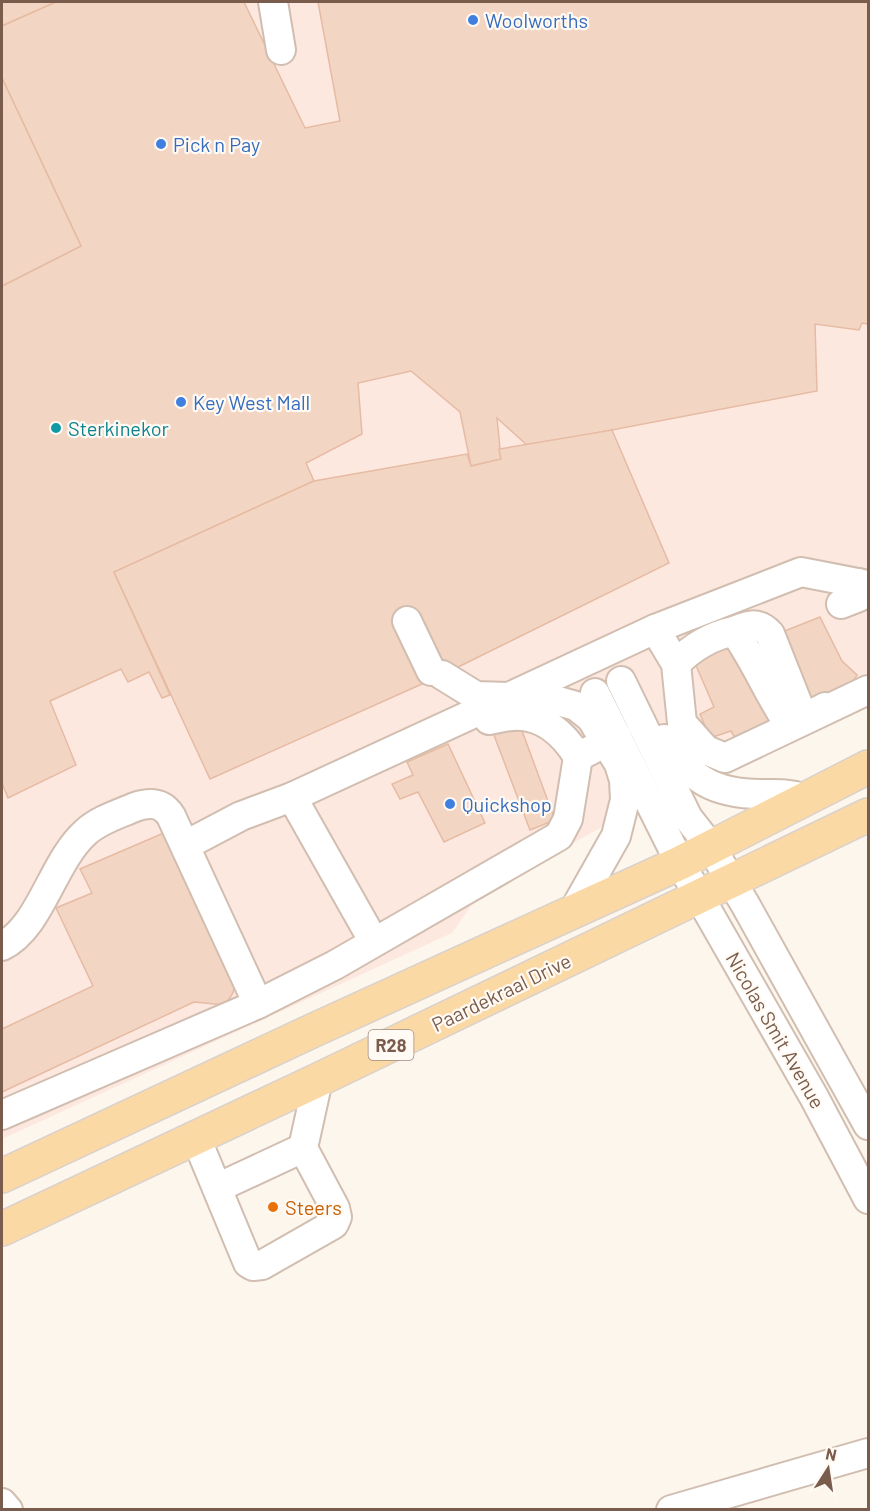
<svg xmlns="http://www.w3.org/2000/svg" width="870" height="1511" viewBox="0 0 870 1511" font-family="Barlow,sans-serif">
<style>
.commercial{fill:#fde8e0}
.building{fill:#f3d5c3;stroke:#e6bba3;stroke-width:1.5}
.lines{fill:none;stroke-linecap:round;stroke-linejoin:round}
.minor-casing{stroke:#d1beb0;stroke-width:32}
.major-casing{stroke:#dad1cd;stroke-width:36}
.minor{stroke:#fff;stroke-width:28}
.major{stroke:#fbd9a5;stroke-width:33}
.shop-dot{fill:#3f7fe0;stroke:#fffaf3;stroke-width:2}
.culture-dot{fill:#0f9aa8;stroke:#fffaf3;stroke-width:2}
.food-dot{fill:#e8710a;stroke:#fffaf3;stroke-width:2}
.labels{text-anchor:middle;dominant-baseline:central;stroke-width:4.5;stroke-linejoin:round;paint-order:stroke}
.shield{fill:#fffaf3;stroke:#a28b7f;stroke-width:1.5}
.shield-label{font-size:18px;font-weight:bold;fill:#7a5c4d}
.shop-label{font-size:20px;fill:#366cbe;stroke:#fffaf3;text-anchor:start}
.culture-label{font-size:20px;fill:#0d838f;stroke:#fffaf3;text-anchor:start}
.street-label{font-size:20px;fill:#7a5c4d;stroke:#fffaf3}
.food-label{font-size:20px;fill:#c56008;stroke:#fffaf3;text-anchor:start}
</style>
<rect width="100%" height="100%" fill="#fdf6ec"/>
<path class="commercial" d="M2 2H868V699L699 763 608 824 480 893 452 933 2 1139Z"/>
<g class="building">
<path d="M2 2H56L2 26Z"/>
<path d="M56 2H244L305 128 340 121 318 2H868V324L862 323 859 330 815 324 817 391 528 446 497 418 501 459 471 466 460 412 411 371 358 383 362 434 306 463 314 481 114 572 170 695 162 698 149 672 128 682 121 669 50 701 76 765 8 798 2 783V286L81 246 2 78V26Z"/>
<path d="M2 78 81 246 2 286Z"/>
<path d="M612 430 669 563 442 675 210 779 114 572 314 481 467 454 471 466 501 459 499 449Z"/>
<path d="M820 617 842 661 857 675 847 693 817 704 793 688 777 634Z"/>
<path d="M737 644 776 730 740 746 731 731 710 738 700 714 714 707 694 661Z"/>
<path d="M518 720 555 820 530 830 492 730Z"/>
<path d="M448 744 485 823 444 842 418 792 400 799 392 784 413 775 407 762Z"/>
<path d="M166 832 236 978 233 993 225 1005 194 1002 2 1092V1029L93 986 56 908 92 893 80 869Z"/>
</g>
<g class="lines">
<defs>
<g id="minor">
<path d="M273 2 281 50"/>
<path d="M841 604 859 597 858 583"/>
<path d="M407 621 431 671"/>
<path d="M655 629 801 572 868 585"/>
<path d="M734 631C749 625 758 621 770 634L801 712 810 715 825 707"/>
<path d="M676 664C691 648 712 636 734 631 756 662 769 696 790 726"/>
<path d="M442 675 476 696 509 697 655 629 676 664 682 723 706 750 725 758 868 690"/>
<path d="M621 681 688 818 710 846 745 904 868 1125"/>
<path d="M595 693 680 863 814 1097 868 1199"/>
<path d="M489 720C497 719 505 716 513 716 542 714 564 734 578 757"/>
<path d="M664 739C689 778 713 794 761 794 776 794 788 793 803 798"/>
<path d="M292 797 374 942"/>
<path d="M186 845 241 816 292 797 509 697 551 699 576 706 591 718 619 764 624 780 625 800 616 836 573 912"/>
<path d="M2 946C41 927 52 862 86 832 99 820 119 814 135 807 150 802 162 802 171 816L258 1004 2 1115"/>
<path d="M258 1004 335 965 559 836 568 819 578 757 617 736"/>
<path d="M196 1138 248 1263 253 1266 262 1265 334 1224 337 1217 335 1208 303 1148 318 1080"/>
<path d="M217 1188 303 1148"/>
<path d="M2 1503 8 1510"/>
<path d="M671 1510 868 1453"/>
</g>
<g id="major">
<path d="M2 1176 314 1030 680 863 868 767"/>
<path d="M2 1229 318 1080 868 815"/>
</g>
</defs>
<use href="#minor" class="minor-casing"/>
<use href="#major" class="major-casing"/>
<use href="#minor" class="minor"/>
<use href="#major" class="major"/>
</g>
<g class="shop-dot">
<circle cx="473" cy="20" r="6"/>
<circle cx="161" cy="144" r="6"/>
<circle cx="181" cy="402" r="6"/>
<circle cx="450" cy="804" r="6"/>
</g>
<circle class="culture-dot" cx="56" cy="428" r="6"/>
<circle class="food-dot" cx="273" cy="1207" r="6"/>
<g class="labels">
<rect class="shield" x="368.5" y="1030" width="45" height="30" rx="4.5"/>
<g class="shield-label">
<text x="391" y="1045">R28</text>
</g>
<g class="shop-label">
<text x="485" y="20">Woolworths</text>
<text x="173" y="144">Pick n Pay</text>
<text x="193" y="402">Key West Mall</text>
<text x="462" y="804">Quickshop</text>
</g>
<g class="culture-label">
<text x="68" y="428">Sterkinekor</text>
</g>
<g class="street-label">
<text transform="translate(501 992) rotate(-26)">Paardekraal Drive</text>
<text transform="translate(776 1030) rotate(60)">Nicolas Smit Avenue</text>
</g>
<g class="food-label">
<text x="285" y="1207">Steers</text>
</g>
</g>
<rect width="870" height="1511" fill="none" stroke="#7a5c4d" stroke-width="6"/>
<g transform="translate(828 1469) rotate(12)" stroke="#fffaf3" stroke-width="4.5" paint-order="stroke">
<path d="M0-4.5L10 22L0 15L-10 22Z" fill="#7a5c4d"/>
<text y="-9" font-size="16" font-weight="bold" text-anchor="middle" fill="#7a5c4d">N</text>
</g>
</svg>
